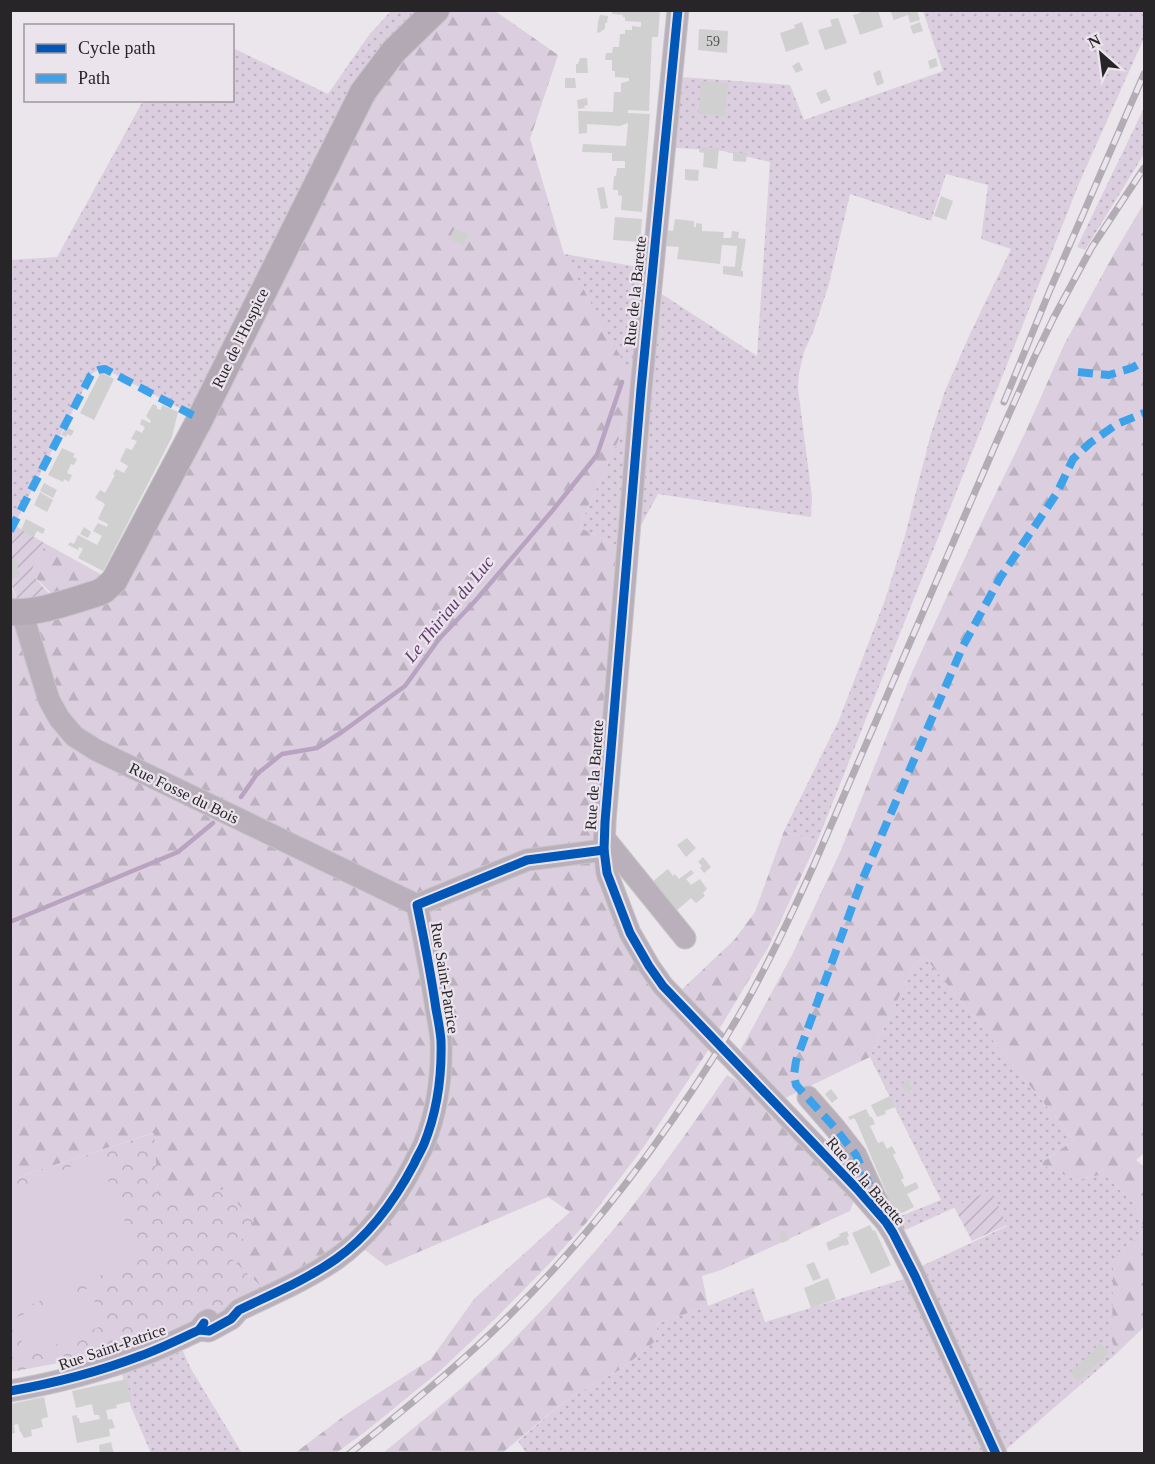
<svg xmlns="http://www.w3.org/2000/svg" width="1155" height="1464" viewBox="0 0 1155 1464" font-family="'Times New Roman',serif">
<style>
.grass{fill:url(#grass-dots)}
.forest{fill:url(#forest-firs)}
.park{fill:url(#park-crowns)}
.garden{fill:url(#garden-furrows)}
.pitch{fill:#dbcedf}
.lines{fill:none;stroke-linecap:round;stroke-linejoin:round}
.stream{stroke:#b8a3c0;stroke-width:4.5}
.building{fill:#d1d0d0}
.minor-casing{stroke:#c6c4c7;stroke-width:23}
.major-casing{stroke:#c6c4c7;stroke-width:28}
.minor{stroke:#b9b0bb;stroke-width:21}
.major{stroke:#b3a9b5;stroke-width:26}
.rail-casing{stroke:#b3acb4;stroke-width:7}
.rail{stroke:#ebe4ed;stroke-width:4.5;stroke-dasharray:14;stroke-linecap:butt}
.quiet{stroke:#3ea2eb;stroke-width:8;stroke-dasharray:15 8;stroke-linecap:butt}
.cycleway-casing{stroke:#ebe4ed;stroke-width:13}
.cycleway{stroke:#0057b8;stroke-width:9}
.labels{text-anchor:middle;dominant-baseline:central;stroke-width:4.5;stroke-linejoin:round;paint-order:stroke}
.number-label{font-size:14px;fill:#545254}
.street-label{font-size:16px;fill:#282529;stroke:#ebe4ed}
.water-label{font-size:18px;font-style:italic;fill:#61396d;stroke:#ebe4ed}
</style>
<defs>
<pattern id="grass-dots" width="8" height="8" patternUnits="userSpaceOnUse" patternTransform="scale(1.5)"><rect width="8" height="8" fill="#dbcedf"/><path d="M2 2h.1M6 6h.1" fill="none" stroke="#bcb1bf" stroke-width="1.8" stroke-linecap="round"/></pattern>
<pattern id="forest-firs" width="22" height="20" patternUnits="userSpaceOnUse" patternTransform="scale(1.5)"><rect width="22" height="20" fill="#dbcedf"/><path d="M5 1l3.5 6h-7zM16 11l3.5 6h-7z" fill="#bcb1bf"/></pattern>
<pattern id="park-crowns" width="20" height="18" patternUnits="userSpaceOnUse" patternTransform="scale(1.5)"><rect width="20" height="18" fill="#dbcedf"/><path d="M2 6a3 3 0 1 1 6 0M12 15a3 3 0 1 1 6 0" fill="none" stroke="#bcb1bf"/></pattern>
<pattern id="garden-furrows" width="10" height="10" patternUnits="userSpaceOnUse" patternTransform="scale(1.5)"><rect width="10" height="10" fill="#dbcedf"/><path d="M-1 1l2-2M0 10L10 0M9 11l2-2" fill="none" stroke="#bcb1bf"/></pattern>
</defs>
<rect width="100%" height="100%" fill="#eae6eb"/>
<g class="grass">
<path d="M391 11H436L200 419 105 369C99 369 95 371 91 375L14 525 10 523V260L57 257 143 101 232 100 233 48 328 94 369 35Z"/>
<path d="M923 11H1144V38L1080 181 817 842 784 831 839 720 885 600 904 539 930 437 945 391 969 336 1011 249 981 239 988 185 946 174 931 221 850 194 829 284 813 332 804 352 799 373 798 389 812 497 811 517 658 494 627 551 579 527 628 419 564 254 638 267 657 225 651 287 757 356 770 162 723 151 664 147 681 77 790 85 804 120 943 71Z"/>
<path d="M1144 108V154L1085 250 1077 247Z"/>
<path d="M924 956 1074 1140 1040 1164 1076 1180 1104 1174 1134 1204 1144 1228V1230L1118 1254 1112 1341 1116 1354 1002 1453 527 1454 518 1441 566 1400 623 1368 659 1338 656 1324 708 1306 753 1288 765 1322 914 1276 922 1266 1007 1226 991 1191 903 1231 886 1222 941 1200 870 1057 913 968Z"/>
<path d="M178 1340 191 1369 242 1453H151L131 1407 119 1363Z"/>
</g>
<g class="forest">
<path d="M436 11H495L558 55 530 139 564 254 634 381 628 419 579 527 627 551 607 873 674 997 735 939 755 912 784 831 817 842 769 946 720 1028 675 999 709 1049 643 1148 586 1223 550 1263 498 1316 441 1370 365 1432 336 1453H295L348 1413 431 1359 475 1298 570 1212 548 1197 386 1266 356 1243 270 1295 230 1257 159 1205 153 1133 11 1179 10 583 22 613 61 603 33 575 32 569 46 544 113 581 363 92Z"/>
<path d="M1144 203V1153L1136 1160 1144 1167V1228L1134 1204 1104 1174 1076 1180 1040 1164 1074 1140 924 956 913 968 870 1057 775 1103 858 1190 850 1211 721 1270 702 1276 708 1306 656 1324 659 1338 623 1368 566 1400 502 1453 382 1454C423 1420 465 1387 503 1350 548 1305 591 1258 631 1208 664 1165 696 1120 727 1075L774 1102 741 1049 793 953 841 850 913 670 976 534 1025 433 1064 345 1112 257Z"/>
<path d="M1144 1230V1327L1116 1354 1112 1341 1113 1269 1118 1254Z"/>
</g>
<path class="park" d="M154 1133 159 1205 224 1189 254 1221 230 1257 270 1295 93 1372 74 1360 11 1372V1179Z"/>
<g class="garden">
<path d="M11 523 46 544 32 569C35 583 51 594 61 604L22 613 11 583Z"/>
<path d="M991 1190 1007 1225 972 1241 954 1207Z"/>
</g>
<g class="pitch">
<path d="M98 1155 140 1259 11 1313V1192Z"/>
<path d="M89 1288 104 1325 28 1356 12 1319Z"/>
</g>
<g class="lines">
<g class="stream">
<path d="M241 797 257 774 282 754 317 748 342 732 405 686 439 639 476 600 553 510 597 455 622 382"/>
<path d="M10 922 178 852 213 823"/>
</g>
</g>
<g class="building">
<path d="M612 10H660L658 37H652L649 111 628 110V113L650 114 642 212 621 210 622 196 618 195V190H613L614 176H616L617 168H625V161H612V153L582 152 583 144 626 146 628 123 620 126 587 124V133L579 134 578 111 613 112 614 92H621V83L629 81V78L615 77V71H612V60H605L606 53H612L613 47H619L620 34H625V30H632V26L641 27V22L625 21V17H623V15L612 14Z"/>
<path d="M859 10H878L883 27 860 35 853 15 860 13Z"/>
<path d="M890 10H917L920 20 910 23 908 15 894 20Z"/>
<path d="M600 15 608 16 607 23H605V29L601 31V32L597 33 598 22Z"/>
<path d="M838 18 847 43 825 50 818 30 832 26 830 20Z"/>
<path d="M802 22 809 44 786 52 780 33 795 28 794 25Z"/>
<path d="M920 22 923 31 913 34 910 26Z"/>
<path d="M699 29 728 31 727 53 698 50Z"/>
<path d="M580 58H587L588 73H576V64H578Z"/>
<path d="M936 58 938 66 930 69 928 61Z"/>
<path d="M799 62 803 70 796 73 792 66Z"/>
<path d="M880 70 884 83 877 86 873 73Z"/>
<path d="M565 78H575L576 88H565Z"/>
<path d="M701 81 728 83 725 116 698 114Z"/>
<path d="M826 89 831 100 821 104 816 93Z"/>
<path d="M587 98 588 105 584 106 585 108 578 109 577 100Z"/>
<path d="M700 147 719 148 717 169 703 167 704 153 699 152Z"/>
<path d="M733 152 747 153 746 162 733 161Z"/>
<path d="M685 169 699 170 698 181 685 180Z"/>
<path d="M604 187 608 208 601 209 597 188Z"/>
<path d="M941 196 953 201 946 220 934 216Z"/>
<path d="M615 217 642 219 640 242 613 240Z"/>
<path d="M675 219 694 221V227H696V223L702 224V231L724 232 723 238H731L732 231 739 232 738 238 746 239 741 271H743V277L723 274V266L735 267 737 246 722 245 720 264 677 259 679 247 666 246 667 230 673 231Z"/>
<path d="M454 229 468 234 464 245 449 239Z"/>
<path d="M101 372 114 379 94 420 80 413Z"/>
<path d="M153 404 157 406V409L161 410 162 405 178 412 172 437 103 571 78 558 83 549 79 547 78 550 68 545 70 542 74 544 78 535 97 545 102 536 93 531 98 523 107 527 108 524 98 519 105 504 95 498 100 490 105 493 115 475 113 474 116 469 124 473 128 466 120 461 126 448 132 450 137 441 131 439 136 430 142 433 145 427 140 424 142 419 150 423 151 421 146 416Z"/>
<path d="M66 427 74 431 71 436 67 434 66 437 61 435Z"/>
<path d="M62 448 75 454 73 457 77 459 74 465 71 464 67 473 72 475 69 482 64 479 63 482 48 475Z"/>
<path d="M44 483 57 490 53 498 40 491Z"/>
<path d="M40 492 53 500 47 512 34 505Z"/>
<path d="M26 519 45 529 43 534 37 531 34 537 21 530Z"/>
<path d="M84 527 91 532 88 538 80 534Z"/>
<path d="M16 558 20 577 10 579V559Z"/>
<path d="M687 838 696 848 686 857 677 845Z"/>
<path d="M703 857 711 867 704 873 700 868 702 866 698 862Z"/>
<path d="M668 869 673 876 675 874 679 879 691 870 694 873 686 879 691 885 700 879 707 889 703 893 705 896 696 903 691 898 676 911 652 882Z"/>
<path d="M908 1080 912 1089 905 1092 901 1084Z"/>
<path d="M831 1089 838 1098 832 1103 825 1094Z"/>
<path d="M890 1096 895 1107 885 1111 886 1114 877 1117 871 1105Z"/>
<path d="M866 1109 870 1117H872L875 1124 870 1126 878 1143 883 1141 887 1149 892 1146 896 1153 893 1155 900 1169 904 1178 901 1180 905 1187 916 1182 919 1188 907 1194 914 1207 894 1217 884 1195 887 1194 857 1123 854 1118 850 1120 848 1117Z"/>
<path d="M870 1225 873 1231 875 1230 891 1265 871 1274 852 1233Z"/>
<path d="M784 1230 789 1240 782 1243 779 1238 781 1237 779 1233Z"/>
<path d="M847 1231 849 1236 847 1237 849 1244 845 1246 844 1245 829 1251 826 1243 840 1236 839 1234Z"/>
<path d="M814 1262 821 1278 813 1281 806 1265Z"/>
<path d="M828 1278 836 1299 811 1308 804 1288Z"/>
<path d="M1100 1343 1109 1353 1078 1381 1070 1372 1095 1350 1094 1349Z"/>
<path d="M127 1379 131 1401 116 1405 117 1408 106 1410 108 1420 112 1419 115 1428 109 1429 110 1436 77 1443 72 1416 77 1415V1418H79L80 1423 100 1419 99 1415H94L92 1404 76 1408 72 1391Z"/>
<path d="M44 1397 48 1417 41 1419 43 1427 31 1430 32 1436 24 1438 21 1432H20L18 1424 14 1425 15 1433 10 1434V1404Z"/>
<path d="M111 1442 114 1454H100L99 1445Z"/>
</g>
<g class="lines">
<defs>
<g id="minor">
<path d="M678 10 641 389 605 822 604 850 607 873 630 933 649 966 663 986 858 1190 886 1222 893 1233 915 1276 996 1454"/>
<path d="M22 613 49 700 59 718 74 736 96 750 417 905"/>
<path d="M605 839 685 938"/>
<path d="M417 905 527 860 604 850"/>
<path d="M808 1097 835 1128 856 1155 878 1203"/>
<path d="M199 1330 209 1331 231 1319 239 1310C272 1294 306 1280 336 1259 370 1235 395 1200 414 1164 417 1157 421 1151 424 1144 437 1112 442 1074 441 1040 440 1030 438 1019 436 1009 431 974 424 939 417 905"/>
<path d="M10 1391C55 1383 98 1372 140 1356 160 1349 180 1339 199 1330L205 1322 208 1320"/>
</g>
<path id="major" d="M10 612C38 614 71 601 98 593L104 590 114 581 200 419 363 92 394 51 436 10"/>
</defs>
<use href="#minor" class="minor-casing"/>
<use href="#major" class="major-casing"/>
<use href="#minor" class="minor"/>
<use href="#major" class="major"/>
<defs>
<g id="rail">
<path d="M1004 402 1050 290 1144 74"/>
<path d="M349 1454C391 1420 434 1386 474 1349 578 1254 667 1138 738 1017 766 969 790 918 813 867L997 441 1035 356 1054 317 1092 247 1144 168"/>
</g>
</defs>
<use href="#rail" class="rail-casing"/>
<use href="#rail" class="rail"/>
<g class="quiet">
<path d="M1078 372 1109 375 1132 368 1144 361"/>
<path d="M10 531 91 375C95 371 99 369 105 369L200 419"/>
<path d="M879 1206 856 1155 835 1128 796 1085 794 1075 796 1061 860 885 963 646 1000 578 1057 493 1073 459 1090 443 1117 424 1144 413"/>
</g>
<defs>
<g id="cycleway">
<path d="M678 10 641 389 605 822 604 850 607 873 630 933 649 966 663 986 858 1190 886 1222 893 1233 915 1276 996 1454"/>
<path d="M199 1330 209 1331 231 1319 239 1310C272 1294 306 1280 336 1259 370 1235 395 1200 414 1164 417 1157 421 1151 424 1144 437 1112 442 1074 441 1040 440 1030 438 1019 436 1009 431 974 424 939 417 905L527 860 604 850"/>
<path d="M10 1391C55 1383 98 1372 140 1356 160 1349 180 1339 199 1330L204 1323"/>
</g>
</defs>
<use href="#cycleway" class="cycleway-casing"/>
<use href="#cycleway" class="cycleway"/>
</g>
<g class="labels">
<g class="number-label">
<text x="713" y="41">59</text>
</g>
<g class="street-label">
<text transform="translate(635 291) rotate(-84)">Rue de la Barette</text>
<text transform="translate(240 338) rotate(-64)">Rue de l'Hospice</text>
<text transform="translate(594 775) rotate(-86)">Rue de la Barette</text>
<text transform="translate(184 793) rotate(26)">Rue Fosse du Bois</text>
<text transform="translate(445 978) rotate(81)">Rue Saint-Patrice</text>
<text transform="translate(866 1181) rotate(49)">Rue de la Barette</text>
<text transform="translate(112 1347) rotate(-19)">Rue Saint-Patrice</text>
</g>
<g class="water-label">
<text transform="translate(449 609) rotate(-51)">Le Thiriau du Luc</text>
</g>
</g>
<rect width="1155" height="1464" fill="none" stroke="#282529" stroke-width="24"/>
<rect x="24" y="24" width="210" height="78" fill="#ebe4ed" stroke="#9d989f" stroke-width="1.5"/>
<rect x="36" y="44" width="30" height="9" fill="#0057b8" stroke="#9d989f" stroke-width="1.5"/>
<text x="78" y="54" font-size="18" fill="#282529">Cycle path</text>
<rect x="36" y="74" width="30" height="9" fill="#3ea2eb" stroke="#9d989f" stroke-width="1.5"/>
<text x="78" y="84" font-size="18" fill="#282529">Path</text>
<g transform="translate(1101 54) rotate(332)" stroke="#ebe4ed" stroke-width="4.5" paint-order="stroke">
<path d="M0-4.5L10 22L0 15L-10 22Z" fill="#282529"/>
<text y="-9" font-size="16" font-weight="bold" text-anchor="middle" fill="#282529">N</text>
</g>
</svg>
